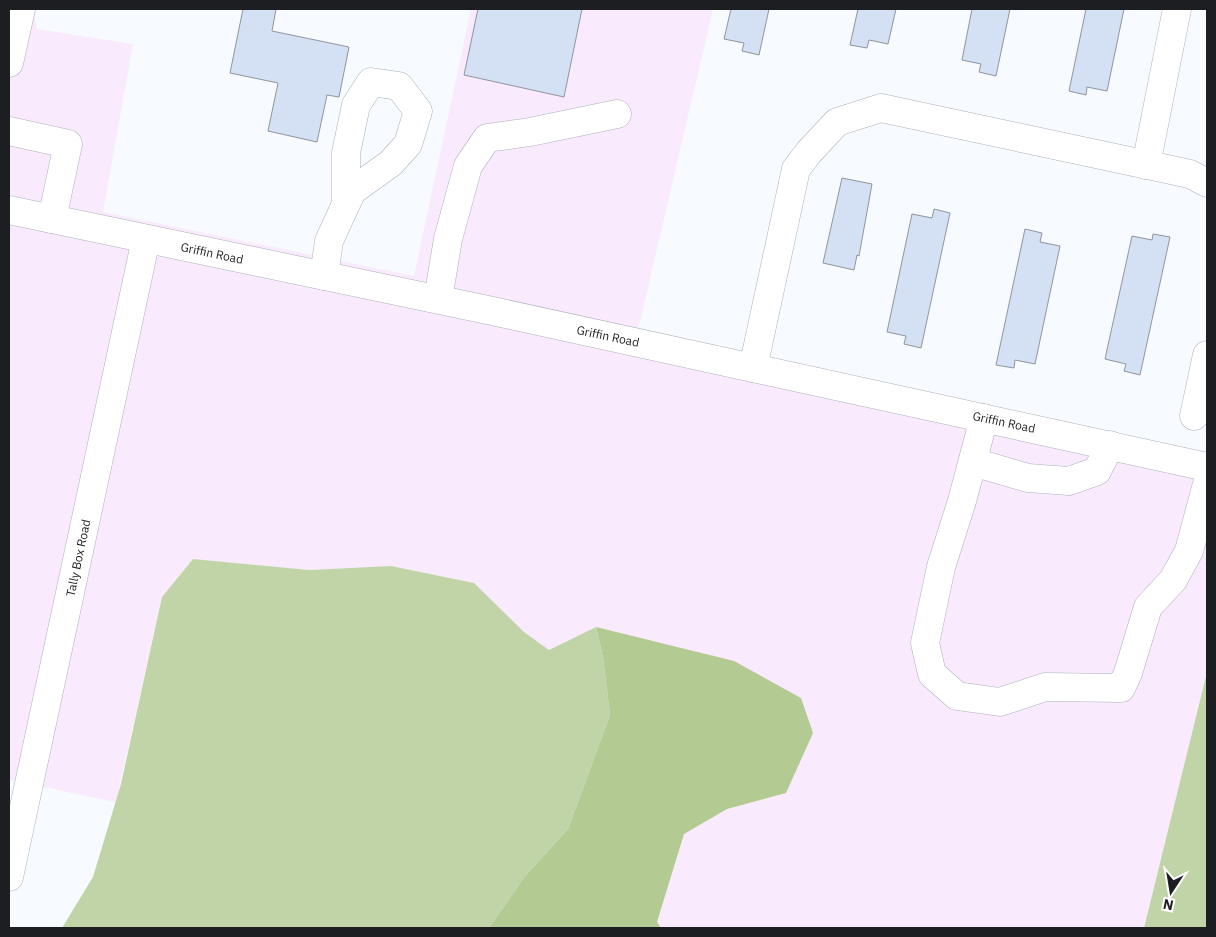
<svg xmlns="http://www.w3.org/2000/svg" width="1216" height="937" viewBox="0 0 1216 937" font-family="'IBM Plex Sans',sans-serif">
<style>
.commercial{fill:#f9eafd}
.green{fill:#c1d4a8}
.forest{fill:#b3ca93}
.building{fill:#d4e1f5;stroke:#90959c}
.lines{fill:none;stroke-linecap:round;stroke-linejoin:round}
.minor-casing{stroke:#acb0b8;stroke-width:29}
.minor{stroke:#fff;stroke-width:28}
.labels{text-anchor:middle;dominant-baseline:central;stroke-width:4;stroke-linejoin:round;paint-order:stroke}
.street-label{font-size:12px;fill:#1d1e21;stroke:#fff}
</style>
<rect width="100%" height="100%" fill="#f7faff"/>
<g class="commercial">
<path d="M9 9H33L37 29 133 44 103 212 414 276 471 9H713L638 330 9 197Z"/>
<path d="M9 223 480 321 1207 479V672L1144 928H661L657 922 684 833 727 809 786 793 596 627 549 650 524 632 474 583 391 566 309 570 193 559 162 597 116 802 9 780Z"/>
</g>
<g class="green">
<path d="M193 559 309 570 391 566 474 583 524 632 549 650 596 627 603 657 610 715 568 829 525 876 489 928H62L93 877 121 784 162 597Z"/>
<path d="M1207 672V928H1144Z"/>
</g>
<path class="forest" d="M596 627 734 661 801 698 813 733 786 793 727 809 684 834 657 922 661 928H489L525 876 568 829 610 715 603 657Z"/>
<g class="building">
<path d="M243 9H276L272 31 349 47 339 97 327 95 317 142 268 131 278 83 230 73Z"/>
<path d="M478 9H582L564 97 464 75Z"/>
<path d="M731 9H769L759 55 742 51 744 43 724 39Z"/>
<path d="M858 9H896L888 44 869 40 867 48 850 45Z"/>
<path d="M972 9H1010L996 76 979 72 981 64 962 60Z"/>
<path d="M1086 9H1124L1107 91 1087 87 1086 95 1069 91Z"/>
<path d="M842 178 872 184 859 256 857 255 854 270 823 263Z"/>
<path d="M934 209 950 213 921 348 904 344 906 336 887 332 912 214 932 218Z"/>
<path d="M1025 229 1042 233 1040 242 1060 246 1035 364 1015 360 1014 368 996 365Z"/>
<path d="M1153 234 1170 237 1140 375 1124 371 1126 364 1105 359 1132 236 1152 240Z"/>
</g>
<g class="lines">
<defs>
<g id="minor">
<path d="M9 63 21 9"/>
<path d="M9 131 68 144 52 219"/>
<path d="M1146 165 1177 9"/>
<path d="M9 210 483 309 1207 467"/>
<path d="M324 276 329 241 352 191 391 163 408 144 418 111 399 86 371 82 356 105 346 153V204"/>
<path d="M438 299 448 239 468 166 487 138 530 132 617 114"/>
<path d="M753 368 796 169 809 152 837 122 881 108 1190 174 1207 183"/>
<path d="M1194 416 1207 355"/>
<path d="M984 418 962 501 941 567 925 643 932 674 957 696 1000 702 1045 687 1121 688 1128 673 1148 607 1173 580 1189 551 1207 484"/>
<path d="M973 462 1028 478 1069 481 1097 471 1110 445"/>
<path d="M9 877 146 239"/>
</g>
</defs>
<use href="#minor" class="minor-casing"/>
<use href="#minor" class="minor"/>
</g>
<g class="labels">
<g class="street-label">
<text transform="translate(212 253) rotate(12)">Griffin Road</text>
<text transform="translate(608 336) rotate(12)">Griffin Road</text>
<text transform="translate(1004 422) rotate(12)">Griffin Road</text>
<text transform="translate(78 558) rotate(-78)">Tally Box Road</text>
</g>
</g>
<rect width="1216" height="937" fill="none" stroke="#1d1e21" stroke-width="20"/>
<g transform="translate(1171 892) rotate(192)" stroke="#ffffff" stroke-width="4" paint-order="stroke">
<path d="M0-4L9 19L0 12L-9 19Z" fill="#1d1e21"/>
<text y="-8" font-size="14" font-weight="bold" text-anchor="middle" fill="#1d1e21">N</text>
</g>
</svg>
